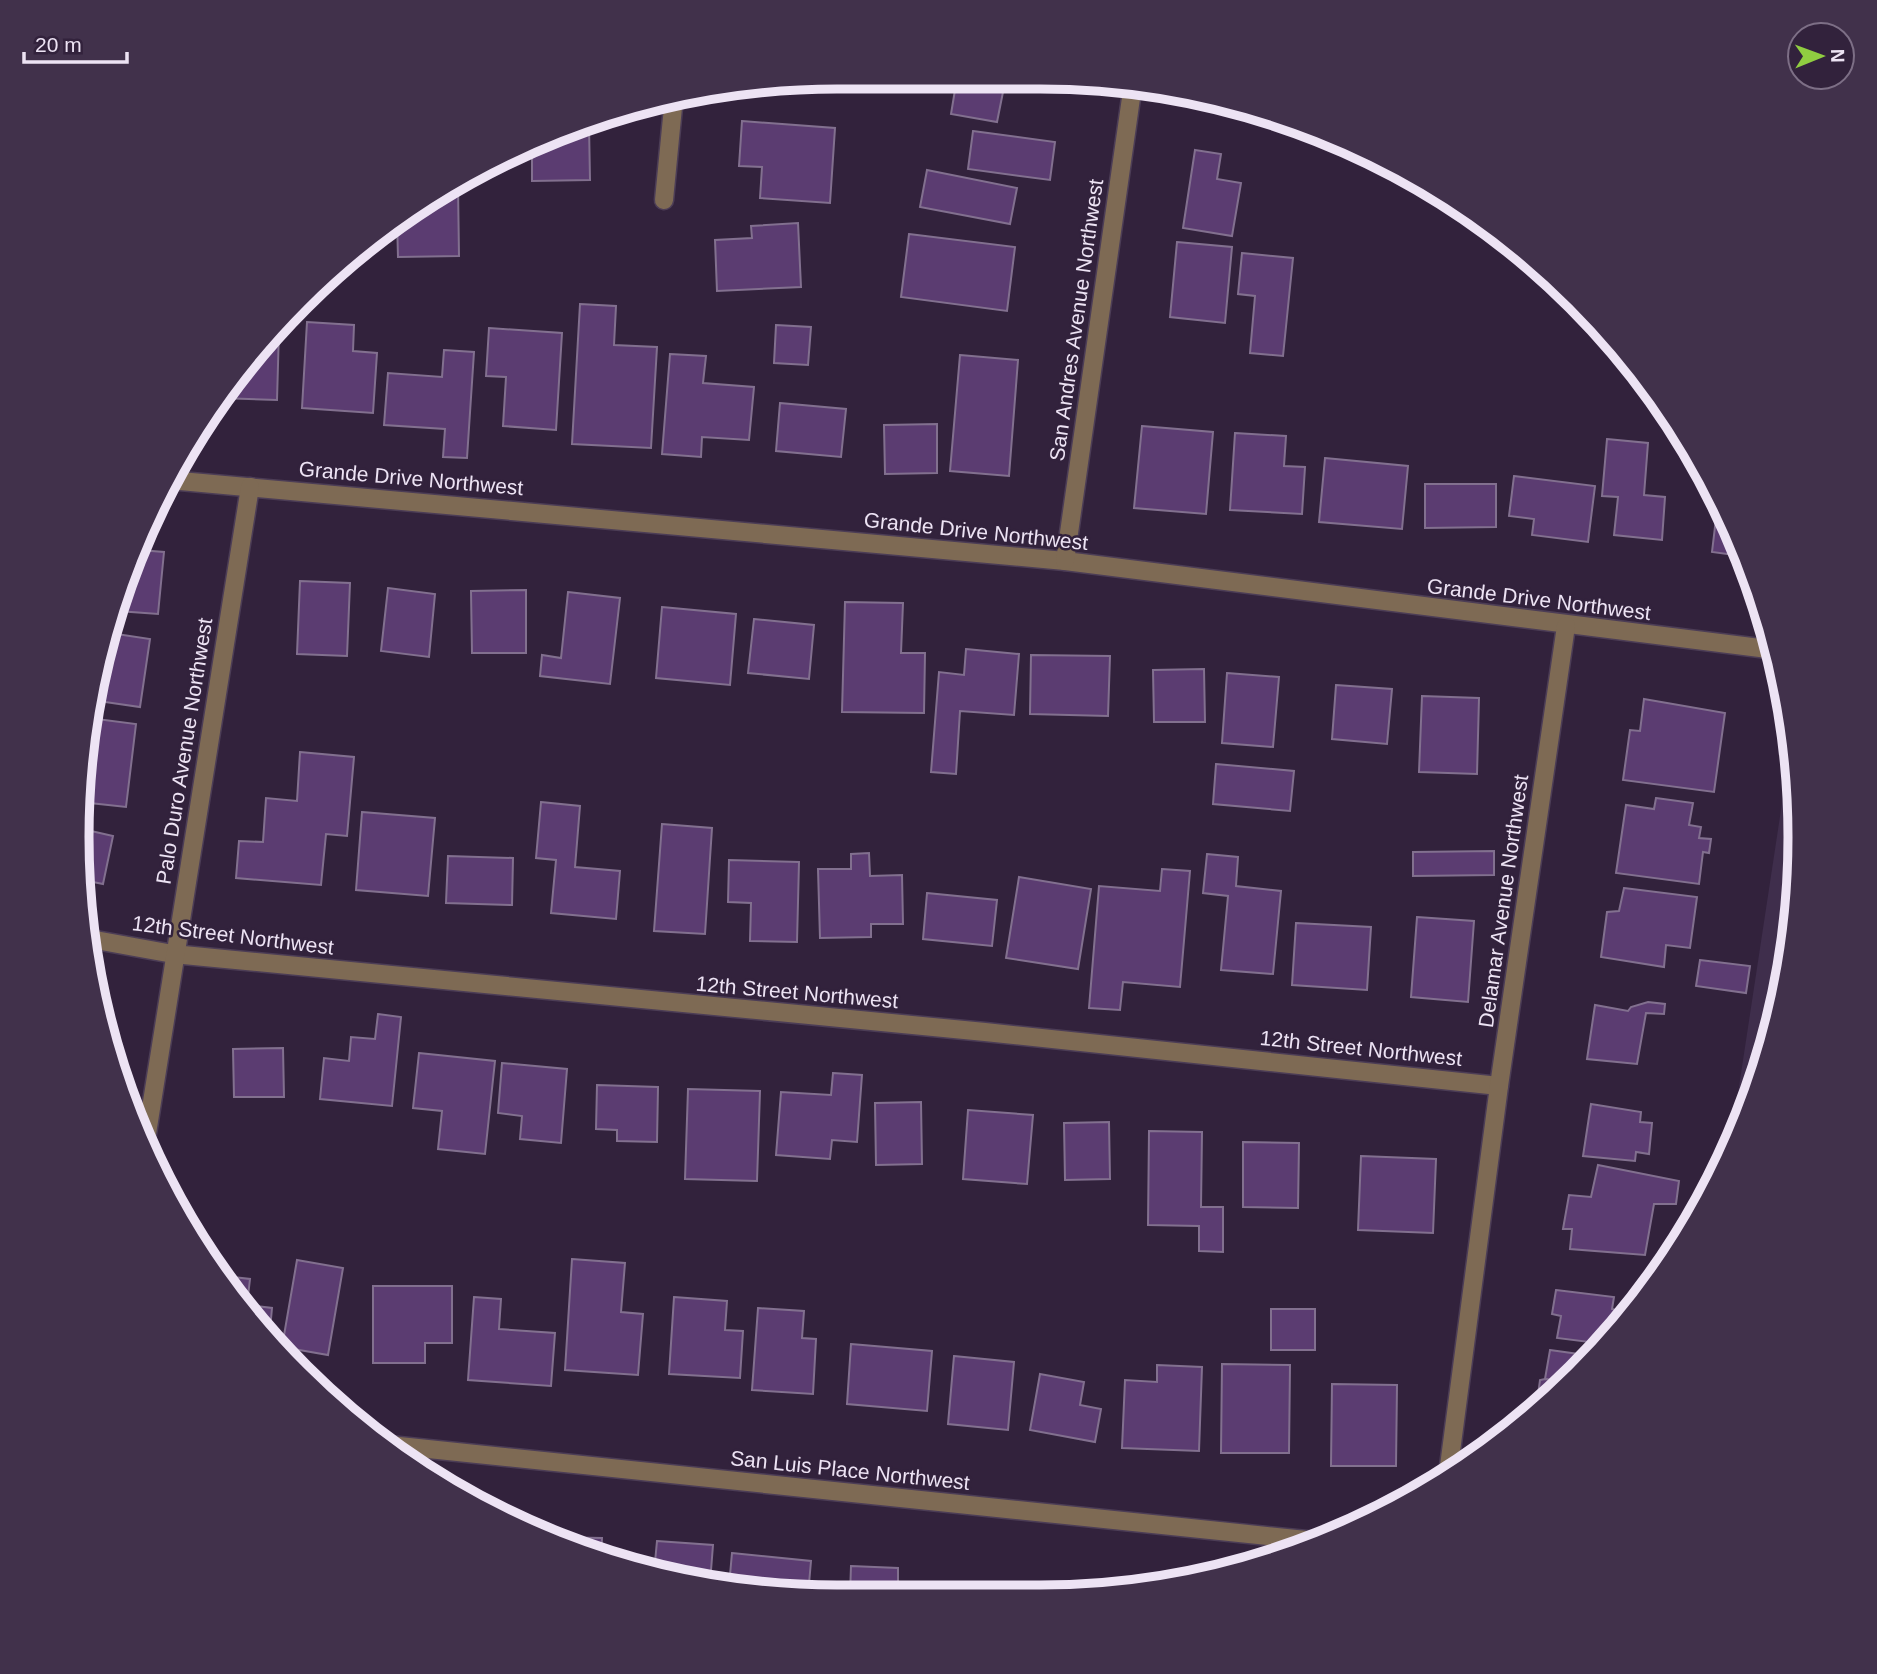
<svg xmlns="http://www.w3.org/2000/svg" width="1877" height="1674" viewBox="0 0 1877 1674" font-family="Helvetica,sans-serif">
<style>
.built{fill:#3f2e4c}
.building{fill:#5b3c71;stroke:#82708f;stroke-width:2}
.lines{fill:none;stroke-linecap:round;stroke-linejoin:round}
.minor-casing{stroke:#4c3d56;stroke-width:21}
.minor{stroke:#7e6a54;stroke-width:18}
.labels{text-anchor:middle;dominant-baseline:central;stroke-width:5;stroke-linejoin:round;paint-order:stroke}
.street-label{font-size:21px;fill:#ede3f4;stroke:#32223c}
.rim{fill:none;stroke:#ede3f4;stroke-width:9}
</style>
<rect width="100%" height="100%" fill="#32223c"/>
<path class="built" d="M1791 744 1798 788 1793 937 1760 1082 1730 1146Z"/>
<g class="building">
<path d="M956 84 1003 92 997 122 951 114Z"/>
<path d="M742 121 835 128 830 203 760 198 762 167 739 166Z"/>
<path d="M589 125 590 180 532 181V145Z"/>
<path d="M973 131 1055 142 1050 180 968 169Z"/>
<path d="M1195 150 1221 154 1217 179 1241 183 1232 236 1183 228Z"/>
<path d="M927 170 1017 188 1010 224 920 207Z"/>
<path d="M451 186H458L459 256 398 257 397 220Z"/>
<path d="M798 223 801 287 717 291 715 240 752 238 751 226Z"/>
<path d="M909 234 1015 247 1007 311 901 297Z"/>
<path d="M1177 242 1232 247 1225 323 1170 317Z"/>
<path d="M1242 253 1293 258 1283 356 1250 353 1255 296 1238 294Z"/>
<path d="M580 304 616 306 614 345 657 347 651 448 572 444Z"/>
<path d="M307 322 354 325 353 351 377 353 373 413 302 408Z"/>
<path d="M776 325 811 327 808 365 774 363Z"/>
<path d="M489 328 562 333 556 430 503 426 506 377 486 376Z"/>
<path d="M279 330 277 400 219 398 234 374Z"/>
<path d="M444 350 474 352 467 458 443 457 445 429 384 425 388 373 442 377Z"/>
<path d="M670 354 706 356 703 383 754 387 749 440 702 437 701 457 662 454Z"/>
<path d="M960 355 1018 360 1009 476 950 471Z"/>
<path d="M780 403 846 409 841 457 776 451Z"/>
<path d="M937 424V473L885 474 884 425Z"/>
<path d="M1142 426 1213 432 1206 514 1134 508Z"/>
<path d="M1235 433 1286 436 1284 466 1305 467 1302 514 1230 510Z"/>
<path d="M1607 439 1648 443 1644 495 1665 497 1662 540 1614 535 1618 497 1602 496Z"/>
<path d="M1325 458 1408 466 1402 529 1319 522Z"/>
<path d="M1514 476 1595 486 1588 542 1532 535 1534 519 1509 516Z"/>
<path d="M1425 484H1496V527L1425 528Z"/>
<path d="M1718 502H1722L1742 556 1712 552Z"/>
<path d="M139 550 164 552 158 614 118 611Z"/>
<path d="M300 581 350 583 347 656 297 654Z"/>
<path d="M388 588 435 594 429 657 381 651Z"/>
<path d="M526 590V653H472L471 591Z"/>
<path d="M568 592 620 598 610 684 540 676 542 655 561 658Z"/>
<path d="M845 602 903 603 901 653H925L924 713 842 712Z"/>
<path d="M662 607 736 614 730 685 656 678Z"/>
<path d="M754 619 814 625 809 679 748 673Z"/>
<path d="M110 633 150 639 140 707 91 700Z"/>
<path d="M966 649 1019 654 1014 715 960 711 956 774 931 772 939 672 964 675Z"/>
<path d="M1031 655 1110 656 1108 716 1030 714Z"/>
<path d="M1204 669 1205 722H1154L1153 670Z"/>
<path d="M1227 673 1279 677 1273 747 1222 743Z"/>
<path d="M1336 685 1392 689 1387 744 1332 739Z"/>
<path d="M1422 696 1479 698 1477 774 1419 772Z"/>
<path d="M1644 699 1725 713 1714 792 1623 780 1630 730 1640 731Z"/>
<path d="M89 718 136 724 126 807 81 802Z"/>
<path d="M300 752 354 757 347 836 326 834 321 885 236 878 239 841 263 842 266 798 297 801Z"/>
<path d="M1216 764 1294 771 1290 811 1213 804Z"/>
<path d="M1656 798 1693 803 1689 825 1701 827 1699 838 1711 839 1709 853 1703 852 1699 884 1616 873 1626 805 1654 809Z"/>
<path d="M541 802 580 806 575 867 620 871 616 919 551 913 556 860 536 858Z"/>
<path d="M362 812 435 818 428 896 356 890Z"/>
<path d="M662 824 712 828 705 934 654 931Z"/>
<path d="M78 828 113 836 103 884 83 880Z"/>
<path d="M1494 851V875L1413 876V852Z"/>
<path d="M869 853 870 876 902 875 903 924H871V937L820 938 818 869H851V854Z"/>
<path d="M1207 854 1238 857 1236 886 1281 891 1273 974 1221 970 1228 896 1203 893Z"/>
<path d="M448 856 513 858 512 905 446 903Z"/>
<path d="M729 860 799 862 797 942 750 941 751 903 728 902Z"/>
<path d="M1162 869 1190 871 1180 987 1123 982 1120 1010 1089 1008 1099 886 1160 891Z"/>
<path d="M1019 877 1091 889 1078 969 1006 958Z"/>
<path d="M1624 888 1697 897 1690 948 1666 945 1664 967 1601 957 1607 912 1619 911Z"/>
<path d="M927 893 997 900 992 946 923 939Z"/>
<path d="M1417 917 1474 921 1468 1002 1411 997Z"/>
<path d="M1296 923 1371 927 1367 990 1292 985Z"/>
<path d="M1700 960 1750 966 1746 993 1696 986Z"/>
<path d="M1648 1002 1665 1004 1664 1014 1646 1013 1637 1064 1587 1059 1595 1005 1628 1011 1631 1007Z"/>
<path d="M378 1014 401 1017 392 1106 320 1099 324 1058 349 1061 351 1037 375 1039Z"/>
<path d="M283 1048 284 1097H234L233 1049Z"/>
<path d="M419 1053 495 1061 485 1154 438 1149 442 1111 413 1108Z"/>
<path d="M502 1063 567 1069 561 1143 520 1139 522 1116 498 1113Z"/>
<path d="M833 1073 862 1075 857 1142 832 1140 830 1159 776 1155 781 1092 831 1095Z"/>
<path d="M597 1085 658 1087 657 1142 617 1141V1130L596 1129Z"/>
<path d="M688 1089 760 1091 757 1181 685 1179Z"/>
<path d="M921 1102 922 1164 876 1165 875 1103Z"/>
<path d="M1591 1104 1641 1112 1640 1122 1652 1123 1649 1154 1636 1152 1635 1161 1583 1156Z"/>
<path d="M968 1110 1033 1115 1027 1184 963 1179Z"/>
<path d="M1109 1122 1110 1179 1065 1180 1064 1123Z"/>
<path d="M1149 1131 1202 1132 1201 1207H1223V1252L1199 1251V1226L1148 1225Z"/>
<path d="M1243 1142 1299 1143 1298 1208 1243 1207Z"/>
<path d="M1361 1156 1436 1159 1433 1233 1358 1230Z"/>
<path d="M1598 1165 1679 1181 1676 1204H1654L1645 1255 1570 1249 1572 1229H1563L1569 1195 1591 1197Z"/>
<path d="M572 1259 625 1263 621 1312 643 1314 638 1375 565 1370Z"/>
<path d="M297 1260 343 1268 328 1355 282 1347Z"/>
<path d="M224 1276 250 1279 247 1305 272 1308 269 1341Z"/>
<path d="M373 1286H452V1343H425V1363H373Z"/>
<path d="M1556 1290 1614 1297 1612 1309 1621 1311 1618 1329 1613 1336H1608L1605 1344 1557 1338 1561 1316 1552 1314Z"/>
<path d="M474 1297 501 1299 499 1329 555 1333 551 1386 468 1380Z"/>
<path d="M674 1297 727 1301 725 1330 743 1331 740 1378 669 1374Z"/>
<path d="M758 1308 804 1311 802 1338 816 1339 813 1394 752 1390Z"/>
<rect x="1271" y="1309" width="44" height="41"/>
<path d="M851 1344 932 1351 927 1411 847 1404Z"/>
<path d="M1550 1350 1593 1356 1565 1382 1545 1379Z"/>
<path d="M954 1356 1014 1362 1008 1430 948 1424Z"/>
<path d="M1222 1364 1290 1365 1289 1453H1221Z"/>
<path d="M1157 1365 1202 1367 1199 1451 1122 1448 1125 1380 1157 1382Z"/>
<path d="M1040 1374 1084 1382 1080 1405 1101 1409 1095 1442 1030 1430Z"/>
<path d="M1545 1379 1565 1382 1536 1409 1540 1380Z"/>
<path d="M1332 1384 1397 1385 1396 1466H1331Z"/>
<path d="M548 1537 602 1538 601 1556Z"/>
<path d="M657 1541 713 1545 710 1583 654 1573Z"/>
<path d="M732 1553 811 1561 808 1595H787L729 1586Z"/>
<path d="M851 1566 898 1568V1595H850Z"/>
<path d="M1020 1582 1079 1590V1595H1018Z"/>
<path d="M1104 1585 1140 1587 1103 1593Z"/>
</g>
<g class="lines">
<defs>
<g id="minor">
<path d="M664 200 674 97"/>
<path d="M169 480 1065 561 1776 650"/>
<path d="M1065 561 1133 84"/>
<path d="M90 939 173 954 985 1032 1499 1086"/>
<path d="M145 1146 250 487"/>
<path d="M380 1444 1316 1541"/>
<path d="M1448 1474 1499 1086 1566 626"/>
</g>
</defs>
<use href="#minor" class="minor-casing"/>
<use href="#minor" class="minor"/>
</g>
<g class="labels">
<g class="street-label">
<text transform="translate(1076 320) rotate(-82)">San Andres Avenue Northwest</text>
<text transform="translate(411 478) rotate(5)">Grande Drive Northwest</text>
<text transform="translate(976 531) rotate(6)">Grande Drive Northwest</text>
<text transform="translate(1539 599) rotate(7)">Grande Drive Northwest</text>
<text transform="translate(184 751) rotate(-81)">Palo Duro Avenue Northwest</text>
<text transform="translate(1503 901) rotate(-82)">Delamar Avenue Northwest</text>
<text transform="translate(233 935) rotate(7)">12th Street Northwest</text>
<text transform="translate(797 992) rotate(5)">12th Street Northwest</text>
<text transform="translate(1361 1048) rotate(6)">12th Street Northwest</text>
<text transform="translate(850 1470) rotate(6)">San Luis Place Northwest</text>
</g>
</g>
<path d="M0 0H1877V1674H0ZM837 89H1040A748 748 0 0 1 1788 837V837A748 748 0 0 1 1040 1585H837A748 748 0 0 1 89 837V837A748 748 0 0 1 837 89Z" fill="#41314b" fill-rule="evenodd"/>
<path class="rim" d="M837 89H1040A748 748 0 0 1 1788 837V837A748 748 0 0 1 1040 1585H837A748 748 0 0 1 89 837V837A748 748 0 0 1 837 89Z"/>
<g transform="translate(1821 56) rotate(89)"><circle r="33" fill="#32223c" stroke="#7d6f86" stroke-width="2"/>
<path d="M0-5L12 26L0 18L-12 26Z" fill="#90cd41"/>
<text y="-10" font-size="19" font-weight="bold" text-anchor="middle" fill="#ede3f4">N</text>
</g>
<path d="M24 52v10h103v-10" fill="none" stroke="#ede3f4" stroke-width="3.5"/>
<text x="35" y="52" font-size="21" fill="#ede3f4" stroke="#32223c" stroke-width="5" paint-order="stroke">20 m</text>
</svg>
